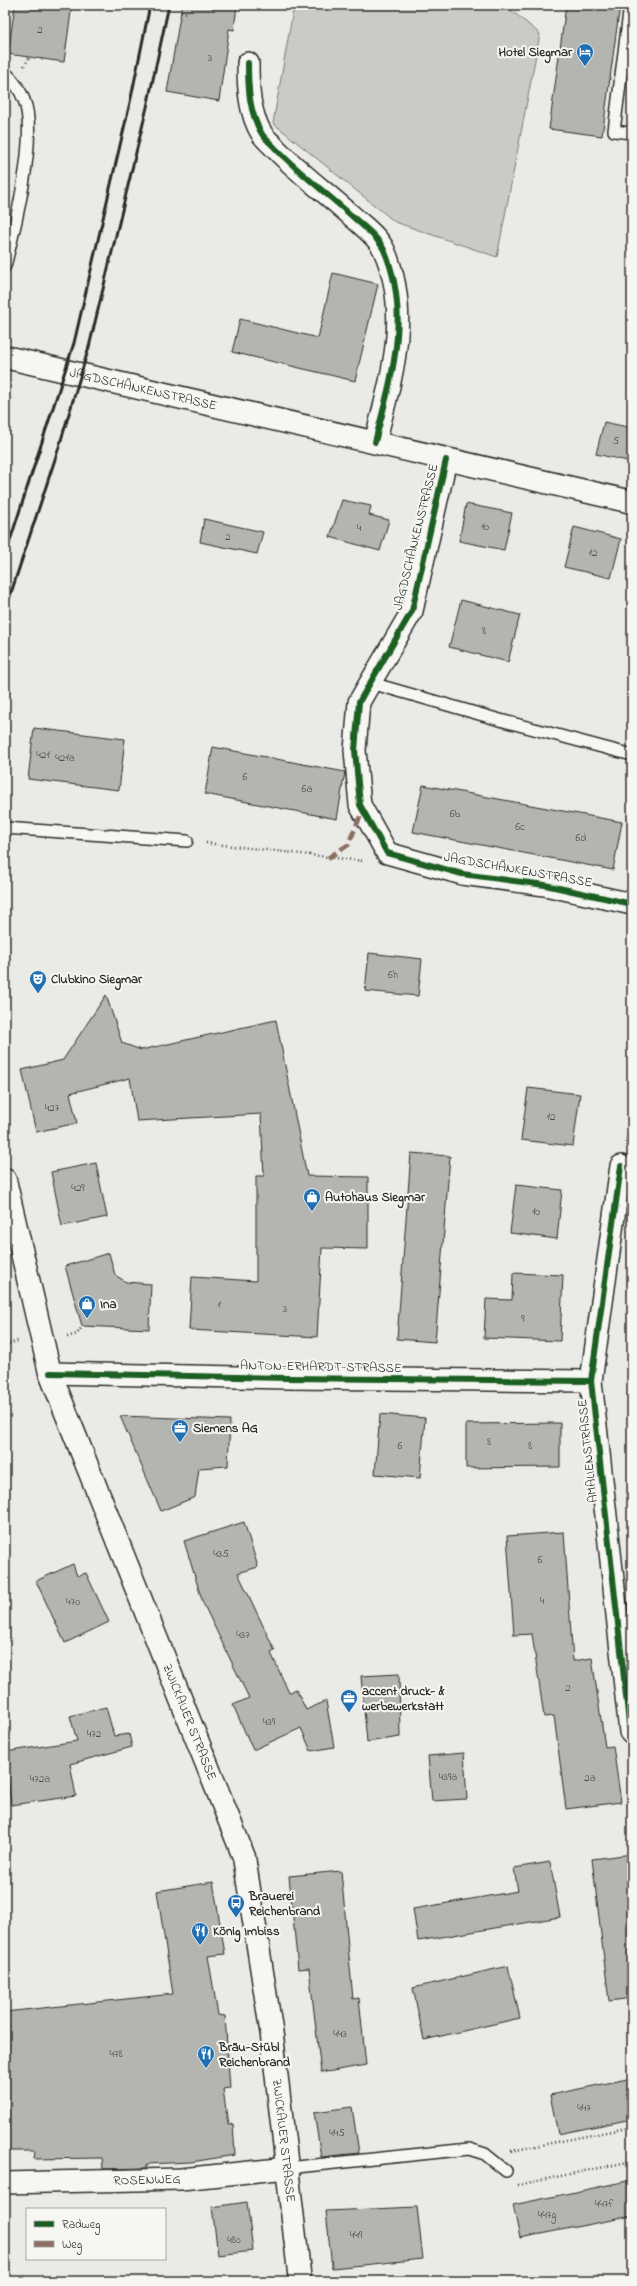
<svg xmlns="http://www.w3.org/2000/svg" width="637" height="2286" viewBox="0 0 637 2286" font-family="'Indie Flower',sans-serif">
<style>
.green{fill:#cacac7;stroke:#7a7a79}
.building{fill:#b4b4b1;stroke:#2b2b2b}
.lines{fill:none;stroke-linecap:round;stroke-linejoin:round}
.service-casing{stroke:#2b2b2b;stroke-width:14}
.minor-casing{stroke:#2b2b2b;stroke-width:24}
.secondary-casing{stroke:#2b2b2b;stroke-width:25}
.path{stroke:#2b2b2b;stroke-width:2.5;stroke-dasharray:1 3;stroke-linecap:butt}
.service{stroke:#f6f6f2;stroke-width:11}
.minor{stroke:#f6f6f2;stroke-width:21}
.secondary{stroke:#f6f6f2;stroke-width:22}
.rail{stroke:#2b2b2b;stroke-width:3}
.quiet{stroke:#8d6e63;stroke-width:5;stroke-dasharray:10 5;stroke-linecap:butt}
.cycleway-casing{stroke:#f6f6f2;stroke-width:8}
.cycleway{stroke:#1b5e20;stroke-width:6}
.labels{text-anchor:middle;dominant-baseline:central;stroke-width:4;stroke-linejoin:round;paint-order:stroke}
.number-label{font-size:11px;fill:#4d4d4c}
.poi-label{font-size:13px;font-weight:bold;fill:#2b2b2b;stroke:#f6f6f2;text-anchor:start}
.street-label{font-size:13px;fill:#2b2b2b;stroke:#f6f6f2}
</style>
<rect width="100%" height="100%" fill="#eaeae6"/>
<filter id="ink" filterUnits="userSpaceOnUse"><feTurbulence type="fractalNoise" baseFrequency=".025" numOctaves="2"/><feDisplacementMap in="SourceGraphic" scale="8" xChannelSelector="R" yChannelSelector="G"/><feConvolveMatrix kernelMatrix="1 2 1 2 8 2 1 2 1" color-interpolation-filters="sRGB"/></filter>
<g filter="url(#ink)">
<path class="green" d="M294 5H505L540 34 497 257 395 222 273 123Z"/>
<g class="building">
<path d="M15 5H72L64 62 8 54Z"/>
<path d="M182 5H237L234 30 229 29 219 101 167 92Z"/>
<path d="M566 5H620L602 136 549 129Z"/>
<path d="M333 273 378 284 355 381 232 352 240 319 318 338Z"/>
<path d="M604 422 632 428V462L596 454Z"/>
<path d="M342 500 371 506 369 515 389 520 380 551 330 537Z"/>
<path d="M466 504 512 513 504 550 459 541Z"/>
<path d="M204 519 263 532 257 554 200 542Z"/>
<path d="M574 527 621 539 611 578 564 567Z"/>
<path d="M461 600 520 615 508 662 449 647Z"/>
<path d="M34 728 125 739 119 790 28 779Z"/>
<path d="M213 747 345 772 337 819 205 794Z"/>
<path d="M423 785 622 822 613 870 413 832Z"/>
<path d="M369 953 422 959 418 996 365 991Z"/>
<path d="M106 995 122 1043 141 1050 276 1020 307 1176 368 1177V1249L322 1248 317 1337 189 1330 192 1277 256 1281V1176H264L261 1114 137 1121 130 1078 70 1093 77 1123 36 1132 22 1070 63 1060Z"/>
<path d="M528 1088 580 1094 573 1146 521 1140Z"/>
<path d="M411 1153 450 1156 435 1342 397 1339Z"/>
<path d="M96 1163 107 1217 62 1226 51 1172Z"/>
<path d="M516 1185 562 1190 557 1239 510 1233Z"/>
<path d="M109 1253 115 1275 126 1282 151 1284 149 1329 82 1326 65 1266Z"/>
<path d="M513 1273 563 1275 560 1341 484 1338 486 1299 512 1300Z"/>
<path d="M380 1414 425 1418 420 1478 375 1474Z"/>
<path d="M120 1416 230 1420 228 1466 199 1468 195 1497 161 1511Z"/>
<path d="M560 1423V1467L466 1468V1424Z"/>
<path d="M244 1522 258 1567 238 1573 275 1651 271 1653 289 1693 296 1689 306 1710 326 1701 334 1747 311 1751 301 1728 253 1750 233 1705 249 1698 203 1603 184 1541Z"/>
<path d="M564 1532 573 1661 592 1658 605 1747 613 1746 621 1802 566 1809 554 1716 544 1717 532 1634 514 1635 507 1536Z"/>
<path d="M73 1564 77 1576 86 1573 109 1622 65 1643 36 1581Z"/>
<path d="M399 1674 400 1737 367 1742 361 1676Z"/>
<path d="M106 1707 114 1736 129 1734 132 1747 70 1764 76 1796 11 1805 5 1752 77 1741 70 1716Z"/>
<path d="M464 1753 467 1799 432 1801 428 1756Z"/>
<path d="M632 1854V1998L609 2001 592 1859Z"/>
<path d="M550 1862 560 1917 418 1941 413 1909 518 1891 514 1868Z"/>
<path d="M341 1871 353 1999 359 1998 366 2065 321 2073 309 1968 298 1969 289 1876Z"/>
<path d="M213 1882 225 1954 208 1956 218 2015 225 2016 230 2088 223 2089 228 2125 233 2124 235 2155 191 2162 147 2164V2168L103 2169 102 2158 34 2159 35 2151H5V2012L173 1994 157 1891Z"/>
<path d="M508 1966 520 2018 424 2040 413 1988Z"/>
<path d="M632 2078V2119L558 2134 550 2095Z"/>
<path d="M352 2107 359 2153 321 2157 314 2112Z"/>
<path d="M632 2180V2216L520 2238 513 2205Z"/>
<path d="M247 2202 253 2251 218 2255 212 2207Z"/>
<path d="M417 2207 423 2259 332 2268 326 2211Z"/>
</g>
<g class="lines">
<defs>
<g id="service">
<path d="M630 5 614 131 632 133"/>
<path d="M5 72C13 80 20 89 24 100 38 134 15 228 5 266"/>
<path d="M371 683 500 720 632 755"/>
<path d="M5 828 187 841"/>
<path d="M287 2168 469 2149 485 2154 506 2171"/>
</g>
<g id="minor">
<path d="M248 63C248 87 249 113 262 134 265 139 272 144 276 149 300 174 328 194 353 217 363 226 378 237 384 250 412 314 391 379 375 442"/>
<path d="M446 460 412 611 359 702 355 750 360 805 387 853 462 874 545 885 632 904"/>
<path d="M621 1166 591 1381 630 1732 632 1734"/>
<path d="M50 1373 287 1378 591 1381"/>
<path id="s1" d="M5 2183 181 2179 287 2168"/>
</g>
<g id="secondary">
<path id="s2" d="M5 357 632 502"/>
<path id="s3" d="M5 1180 50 1373 244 1857 272 2036 300 2281"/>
</g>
</defs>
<use href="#service" class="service-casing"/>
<use href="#minor" class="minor-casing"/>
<use href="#secondary" class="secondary-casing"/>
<g class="path">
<path d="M181 12 189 13"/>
<path d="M24 66 30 57"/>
<path d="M206 843 363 861"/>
<path d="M626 1143 632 1112"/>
<path d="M67 1337 77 1334 84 1324"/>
<path d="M5 1345 18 1341"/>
<path d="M511 2151 632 2127"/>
<path d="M518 2185 632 2161"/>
</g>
<use href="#service" class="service"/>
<use href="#minor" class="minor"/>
<use href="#secondary" class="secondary"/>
<g class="rail">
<path d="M5 556 74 343 131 98 150 5"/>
<path d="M5 611 59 447 89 347 147 107 169 5"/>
</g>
<path class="quiet" d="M328 858 348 845 363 810"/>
<defs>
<g id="cycleway">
<path d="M248 63C248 87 249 113 262 134 265 139 272 144 276 149 300 174 328 194 353 217 363 226 378 237 384 250 412 314 391 379 375 442"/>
<path d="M446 460 412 611 359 702 355 750 360 805 387 853 462 874 545 885 632 904"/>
<path d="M621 1166 591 1381 630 1732 632 1734"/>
<path d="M50 1373 287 1378 591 1381"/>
</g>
</defs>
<use href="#cycleway" class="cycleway-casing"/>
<use href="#cycleway" class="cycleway"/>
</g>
</g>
<defs>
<symbol id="hotel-pin" viewBox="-11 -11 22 30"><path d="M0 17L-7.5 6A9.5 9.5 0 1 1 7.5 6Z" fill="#1f6fb2" stroke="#f6f6f2"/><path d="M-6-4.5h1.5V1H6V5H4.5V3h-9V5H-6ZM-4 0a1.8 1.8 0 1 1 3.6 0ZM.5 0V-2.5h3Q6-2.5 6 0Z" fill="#fff"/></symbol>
<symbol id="theatre-pin" viewBox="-11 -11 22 30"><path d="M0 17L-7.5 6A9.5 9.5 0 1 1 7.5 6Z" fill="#1f6fb2" stroke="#f6f6f2"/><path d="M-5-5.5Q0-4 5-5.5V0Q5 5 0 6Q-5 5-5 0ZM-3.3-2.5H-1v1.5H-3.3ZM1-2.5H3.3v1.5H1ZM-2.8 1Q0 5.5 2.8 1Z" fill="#fff"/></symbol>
<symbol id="shop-pin" viewBox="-11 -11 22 30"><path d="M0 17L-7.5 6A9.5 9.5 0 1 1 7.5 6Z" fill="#1f6fb2" stroke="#f6f6f2"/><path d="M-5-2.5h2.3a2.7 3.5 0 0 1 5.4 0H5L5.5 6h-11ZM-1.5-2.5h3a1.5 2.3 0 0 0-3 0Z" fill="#fff"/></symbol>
<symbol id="office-pin" viewBox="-11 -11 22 30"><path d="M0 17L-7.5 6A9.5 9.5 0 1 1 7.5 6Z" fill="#1f6fb2" stroke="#f6f6f2"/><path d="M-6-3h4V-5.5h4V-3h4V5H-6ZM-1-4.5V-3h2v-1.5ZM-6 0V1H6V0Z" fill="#fff"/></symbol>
<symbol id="bus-pin" viewBox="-11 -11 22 30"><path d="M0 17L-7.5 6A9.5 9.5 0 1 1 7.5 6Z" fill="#1f6fb2" stroke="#f6f6f2"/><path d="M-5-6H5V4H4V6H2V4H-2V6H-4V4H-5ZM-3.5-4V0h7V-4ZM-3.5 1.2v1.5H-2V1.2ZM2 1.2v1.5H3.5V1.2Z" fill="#fff"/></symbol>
<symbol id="restaurant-pin" viewBox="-11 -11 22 30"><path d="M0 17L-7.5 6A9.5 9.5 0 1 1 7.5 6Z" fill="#1f6fb2" stroke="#f6f6f2"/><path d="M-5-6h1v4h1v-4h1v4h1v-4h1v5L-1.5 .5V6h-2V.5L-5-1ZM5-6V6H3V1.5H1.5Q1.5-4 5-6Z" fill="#fff"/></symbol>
</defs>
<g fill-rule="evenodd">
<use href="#hotel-pin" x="575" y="42" width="20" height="27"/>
<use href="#theatre-pin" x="28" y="969" width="20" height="27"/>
<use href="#shop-pin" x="302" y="1187" width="20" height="27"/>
<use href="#shop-pin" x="77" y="1294" width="20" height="27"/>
<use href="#office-pin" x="170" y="1418" width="20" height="27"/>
<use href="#office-pin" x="339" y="1688" width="20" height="27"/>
<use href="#bus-pin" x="226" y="1893" width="20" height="27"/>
<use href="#restaurant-pin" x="190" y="1921" width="20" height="27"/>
<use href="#restaurant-pin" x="196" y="2044" width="20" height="27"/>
</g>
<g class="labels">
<g class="number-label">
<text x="40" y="30">2</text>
<text x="210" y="58">3</text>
<text x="616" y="441">5</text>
<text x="485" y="527">10</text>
<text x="359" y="528">4</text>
<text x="228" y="537">2</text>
<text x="593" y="553">12</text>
<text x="484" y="631">8</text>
<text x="43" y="755">421</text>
<text x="65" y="758">421a</text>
<text x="245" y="777">6</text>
<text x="307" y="789">6a</text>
<text x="455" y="814">6b</text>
<text x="520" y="827">6c</text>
<text x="581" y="838">6d</text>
<text x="393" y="975">6h</text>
<text x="52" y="1108">427</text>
<text x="551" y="1117">12</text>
<text x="78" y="1188">429</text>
<text x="536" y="1212">10</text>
<text x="219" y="1305">1</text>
<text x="285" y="1309">3</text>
<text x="523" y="1319">9</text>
<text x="489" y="1442">8</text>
<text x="400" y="1446">6</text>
<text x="530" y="1446">8</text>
<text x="221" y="1554">435</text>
<text x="540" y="1560">6</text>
<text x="542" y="1601">4</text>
<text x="73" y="1602">470</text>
<text x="243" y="1635">437</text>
<text x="568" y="1688">2</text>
<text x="269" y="1722">439</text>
<text x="94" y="1734">472</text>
<text x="448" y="1777">439a</text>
<text x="590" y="1778">2a</text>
<text x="40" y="1779">472a</text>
<text x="340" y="2034">443</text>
<text x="116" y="2054">478</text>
<text x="584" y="2108">447</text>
<text x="337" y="2133">445</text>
<text x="604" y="2204">447f</text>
<text x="547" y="2215">447g</text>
<text x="356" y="2235">449</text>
<text x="234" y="2240">480</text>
</g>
<g class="poi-label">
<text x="572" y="52" text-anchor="end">Hotel Siegmar</text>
<text x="51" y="979">Clubkino Siegmar</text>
<text x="325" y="1197">Autohaus Siegmar</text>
<text x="100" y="1304">Ina</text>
<text x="193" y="1428">Siemens AG</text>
<text x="362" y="1691">accent druck- &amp;<tspan x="362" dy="15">werbewerkstatt</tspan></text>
<text x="249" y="1896">Brauerei<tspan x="249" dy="15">Reichenbrand</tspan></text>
<text x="213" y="1931">König Imbiss</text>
<text x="219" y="2047">Bräu-Stübl<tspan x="219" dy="15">Reichenbrand</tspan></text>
</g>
<g class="street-label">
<text stroke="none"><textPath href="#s2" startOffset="142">JAGDSCHÄNKENSTRASSE</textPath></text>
<text transform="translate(416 537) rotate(-76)">JAGDSCHÄNKENSTRASSE</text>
<text transform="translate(518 870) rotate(10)">JAGDSCHÄNKENSTRASSE</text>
<text transform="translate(321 1367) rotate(1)">ANTON-ERHARDT-STRASSE</text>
<text transform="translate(588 1451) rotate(-96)">AMALIENSTRASSE</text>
<text stroke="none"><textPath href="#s3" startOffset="574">ZWICKAUER STRASSE</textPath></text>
<text stroke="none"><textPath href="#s3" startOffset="1006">ZWICKAUER STRASSE</textPath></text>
<text stroke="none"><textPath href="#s1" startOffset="142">ROSENWEG</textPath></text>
</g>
</g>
<rect width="637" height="2286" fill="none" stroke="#f6f6f2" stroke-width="20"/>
<rect x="10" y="10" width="617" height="2266" fill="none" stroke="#2b2b2b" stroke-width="1.5" filter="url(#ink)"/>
<rect x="26" y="2208" width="140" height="52" fill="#f6f6f2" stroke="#a5a5a2"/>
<rect x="34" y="2221" width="20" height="6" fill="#1b5e20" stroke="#a5a5a2"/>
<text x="62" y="2228" font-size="12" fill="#2b2b2b">Radweg</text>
<rect x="34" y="2241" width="20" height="6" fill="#8d6e63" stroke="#a5a5a2"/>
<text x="62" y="2248" font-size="12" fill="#2b2b2b">Weg</text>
</svg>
